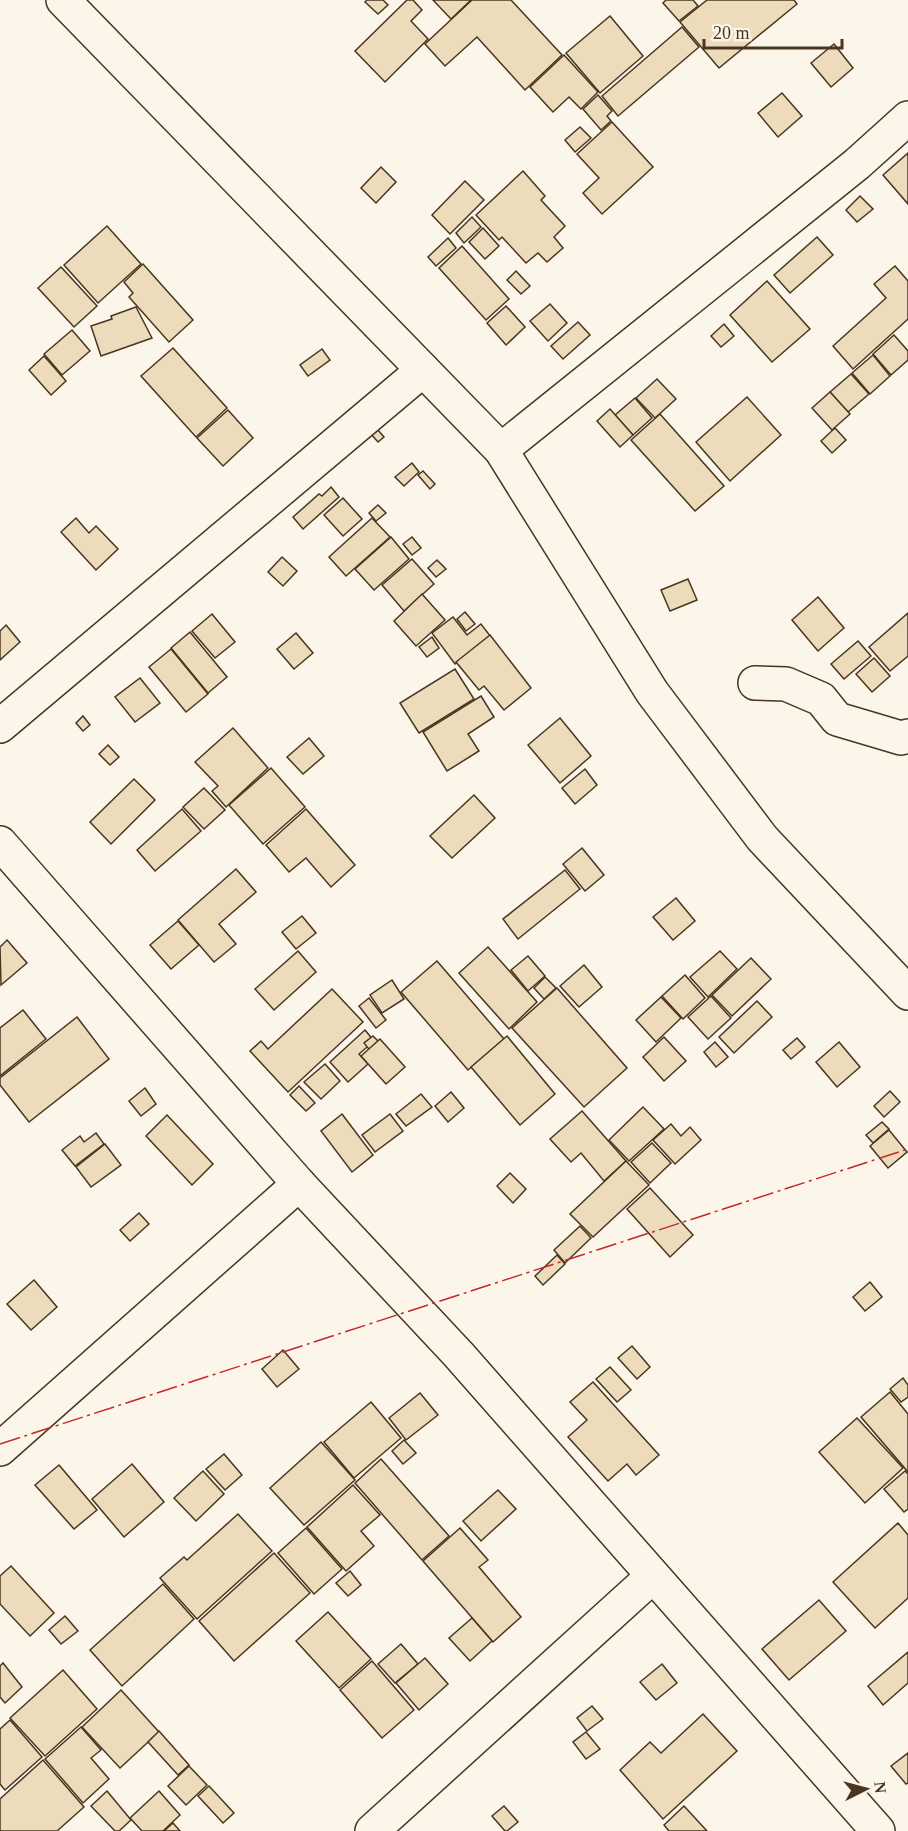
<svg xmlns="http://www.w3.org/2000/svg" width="908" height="1831" viewBox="0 0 908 1831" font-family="Georgia,serif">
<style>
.building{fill:#ecdcbc;stroke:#4a3520;stroke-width:1.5}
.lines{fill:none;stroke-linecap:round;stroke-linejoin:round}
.minor-casing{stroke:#4a3520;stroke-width:36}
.minor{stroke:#fbf6e9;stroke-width:33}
.power{stroke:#c62828;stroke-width:1.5;stroke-dasharray:21 4.5 3 4.5;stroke-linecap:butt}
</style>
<rect width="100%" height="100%" fill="#fbf6e9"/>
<g class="building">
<path d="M367 0H383L388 5 378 14 365 2Z"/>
<path d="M407 0H413L422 10 411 21 428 39 385 82 355 51Z"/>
<path d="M433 0H471L451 19Z"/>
<path d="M472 0H511L562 55 525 90 477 37 445 66 425 44Z"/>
<path d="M666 0H693L698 6 679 21 663 3Z"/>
<path d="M707 0H794L797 4 719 68 680 22Z"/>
<path d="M610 16 643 56 600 93 566 53Z"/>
<path d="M682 27 699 47 618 116 602 96Z"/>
<path d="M834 44 853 68 831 87 811 63Z"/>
<path d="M564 55 598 92 581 109 569 97 553 112 530 87Z"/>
<path d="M782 93 802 116 778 137 758 113Z"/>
<path d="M598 95 612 111 607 116 611 121 601 130 583 109Z"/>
<path d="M612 122 653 167 602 214 583 193 599 178 577 154Z"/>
<path d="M580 127 591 138 575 152 565 140Z"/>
<path d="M908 153V204L883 175Z"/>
<path d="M381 167 396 182 376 203 361 188Z"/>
<path d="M523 171 545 196 541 200 565 226 554 237 563 248 547 262 538 253 526 263 502 237 499 240 476 215Z"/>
<path d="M465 181 484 200 450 234 432 215Z"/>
<path d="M860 196 873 209 857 222 846 210Z"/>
<path d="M472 217 481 227 464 243 456 233Z"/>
<path d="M107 226 141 264 98 303 64 265Z"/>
<path d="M483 228 499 246 485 259 469 242Z"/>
<path d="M817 237 833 255 790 293 774 275Z"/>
<path d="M448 238 456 248 436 266 428 257Z"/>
<path d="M462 246 509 299 486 320 439 268Z"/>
<path d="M143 264 193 320 169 342 129 297 133 293 124 282Z"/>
<path d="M895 266 908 281V319L853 369 833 346 886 298 874 284Z"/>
<path d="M61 267 97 306 74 327 38 288Z"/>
<path d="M516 271 530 286 521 294 507 280Z"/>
<path d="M767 281 810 329 772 362 730 315Z"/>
<path d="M550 304 567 323 548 341 530 321Z"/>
<path d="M506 306 525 327 506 345 487 323Z"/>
<path d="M136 307 152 338 101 356 91 326 112 319 111 316Z"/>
<path d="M578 322 590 335 563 359 551 346Z"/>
<path d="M724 324 734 336 721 347 711 336Z"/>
<path d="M72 330 90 351 62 375 44 354Z"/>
<path d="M894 335 908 351V360L891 375 873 354Z"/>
<path d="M173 348 227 408 196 437 141 376Z"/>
<path d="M322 349 330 360 308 376 300 365Z"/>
<path d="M873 355 890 376 870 394 852 373Z"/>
<path d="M44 356 66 381 51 395 29 370Z"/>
<path d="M851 374 869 394 848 412 830 392Z"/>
<path d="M657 379 676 399 655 418 636 398Z"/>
<path d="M830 392 850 414 832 430 812 408Z"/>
<path d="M747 397 781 435 730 481 696 442Z"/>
<path d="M635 398 652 418 633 435 615 415Z"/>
<path d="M610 409 633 435 620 447 597 421Z"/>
<path d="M228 410 253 438 223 466 197 438Z"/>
<path d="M660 414 724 486 695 511 631 440Z"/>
<path d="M835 428 846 440 832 453 821 441Z"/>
<path d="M377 429 384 437 378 442 371 434Z"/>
<path d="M412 463 419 472 404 486 395 477Z"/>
<path d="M423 471 435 484 430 489 418 475Z"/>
<path d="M331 487 339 497 303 529 293 517 319 494 322 496Z"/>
<path d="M343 498 362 519 343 536 324 515Z"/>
<path d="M378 505 386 513 376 521 369 513Z"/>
<path d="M76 518 89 533 96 526 118 549 96 570 61 532Z"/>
<path d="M372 518 390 537 346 576 329 557Z"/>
<path d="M391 537 409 559 374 590 355 569Z"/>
<path d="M412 537 421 548 412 555 403 544Z"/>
<path d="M282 557 297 571 283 586 268 572Z"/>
<path d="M412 559 434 584 404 611 382 585Z"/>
<path d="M437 560 446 569 436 577 428 568Z"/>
<path d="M688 579 697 600 670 611 661 590Z"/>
<path d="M422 594 445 620 416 646 394 621Z"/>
<path d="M818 597 844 628 818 651 792 620Z"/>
<path d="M465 612 475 624 466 631 457 619Z"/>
<path d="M908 613V656L890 671 869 647Z"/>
<path d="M212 614 235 642 215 658 192 631Z"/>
<path d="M453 617 467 635 481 624 491 637 455 664 432 633Z"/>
<path d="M6 625 20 642 0 660V631Z"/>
<path d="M190 632 227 677 208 693 171 648Z"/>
<path d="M296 633 313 653 294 669 277 649Z"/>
<path d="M490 635 531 688 504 710 484 686 479 690 456 662Z"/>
<path d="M432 637 439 648 427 657 419 647Z"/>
<path d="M858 641 871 656 844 679 831 664Z"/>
<path d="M171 649 208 694 186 712 149 667Z"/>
<path d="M874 658 890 676 872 692 856 674Z"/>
<path d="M455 669 474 699 419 733 400 703Z"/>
<path d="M140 678 160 703 135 722 115 697Z"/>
<path d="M481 696 494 717 468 734 479 751 447 771 423 732Z"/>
<path d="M83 716 90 725 83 731 76 723Z"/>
<path d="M560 718 591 756 560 783 528 745Z"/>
<path d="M233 728 268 768 226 807 212 791 218 786 195 762Z"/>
<path d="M309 738 324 756 303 774 287 757Z"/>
<path d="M108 745 119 757 110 765 99 754Z"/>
<path d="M271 768 305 807 263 844 229 805Z"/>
<path d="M585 769 597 785 575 804 562 788Z"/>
<path d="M134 779 155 800 111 844 90 822Z"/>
<path d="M204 788 225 810 204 829 183 807Z"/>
<path d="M474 795 495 818 452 858 430 836Z"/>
<path d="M182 809 201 831 155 871 137 850Z"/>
<path d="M306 809 355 865 331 887 306 858 289 872 266 845Z"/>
<path d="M582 848 604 875 585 891 563 864Z"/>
<path d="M236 869 256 892 219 924 236 944 214 962 178 920Z"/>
<path d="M565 870 580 889 518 939 503 919Z"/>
<path d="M676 898 695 921 673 940 653 917Z"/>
<path d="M302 916 316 933 296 949 282 932Z"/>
<path d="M178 921 199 945 171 969 150 945Z"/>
<path d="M7 940 27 963 1 985 0 947Z"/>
<path d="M488 947 537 1002 509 1029 459 973Z"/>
<path d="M298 951 316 972 274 1010 255 989Z"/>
<path d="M720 951 737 969 708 997 690 977Z"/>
<path d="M528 956 545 976 528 991 511 970Z"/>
<path d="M751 958 771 979 732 1016 712 995Z"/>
<path d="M437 961 504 1039 468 1070 401 992Z"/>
<path d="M584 965 602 987 579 1007 560 986Z"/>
<path d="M685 975 705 998 683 1019 662 996Z"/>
<path d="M545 977 556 988 544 999 534 988Z"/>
<path d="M392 980 404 999 382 1013 370 995Z"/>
<path d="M557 988 627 1068 584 1107 512 1028Z"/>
<path d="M332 989 363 1022 288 1092 250 1051 261 1041 268 1049Z"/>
<path d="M711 996 731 1018 708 1039 688 1017Z"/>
<path d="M661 997 681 1018 656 1042 636 1020Z"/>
<path d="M369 998 386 1020 376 1028 359 1006Z"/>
<path d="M757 1001 772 1017 734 1053 719 1037Z"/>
<path d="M23 1010 46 1039 0 1076V1028Z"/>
<path d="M77 1017 109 1059 29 1122 0 1085V1078Z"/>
<path d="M365 1030 374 1041 359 1054 368 1064 348 1082 330 1062Z"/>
<path d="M373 1036 382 1045 372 1053 364 1043Z"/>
<path d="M507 1036 555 1094 520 1125 471 1067Z"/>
<path d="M664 1037 686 1061 664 1081 643 1057Z"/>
<path d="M797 1038 805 1047 791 1059 783 1050Z"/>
<path d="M380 1039 405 1067 386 1084 361 1056Z"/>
<path d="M715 1042 728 1057 716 1067 704 1052Z"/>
<path d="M839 1042 860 1067 837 1087 816 1062Z"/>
<path d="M325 1064 340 1081 321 1099 304 1082Z"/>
<path d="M299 1086 315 1103 306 1111 290 1095Z"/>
<path d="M145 1088 156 1104 141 1116 129 1101Z"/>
<path d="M890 1091 900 1102 884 1117 874 1106Z"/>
<path d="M451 1092 464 1108 448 1122 435 1106Z"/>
<path d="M421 1094 432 1107 406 1126 396 1114Z"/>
<path d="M643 1107 664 1129 629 1161 609 1140Z"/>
<path d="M582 1111 626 1161 604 1181 581 1153 571 1162 550 1139Z"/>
<path d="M342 1114 373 1155 352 1172 321 1131Z"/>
<path d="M390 1114 403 1131 375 1152 362 1135Z"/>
<path d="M167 1115 213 1164 192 1185 146 1136Z"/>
<path d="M882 1122 889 1129 873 1143 866 1135Z"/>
<path d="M671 1124 681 1136 690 1127 701 1140 675 1164 653 1140Z"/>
<path d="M889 1130 907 1152 888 1168 870 1146Z"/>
<path d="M96 1133 104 1144 75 1166 62 1150 80 1136 84 1142Z"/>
<path d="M652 1143 671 1163 650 1183 631 1162Z"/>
<path d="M105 1144 121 1165 91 1187 76 1167Z"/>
<path d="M626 1161 649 1185 593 1237 570 1214Z"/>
<path d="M510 1173 526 1189 513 1203 497 1186Z"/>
<path d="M650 1188 693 1235 670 1257 627 1209Z"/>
<path d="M139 1213 149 1224 130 1241 120 1230Z"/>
<path d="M580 1226 591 1238 565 1263 554 1250Z"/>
<path d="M557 1255 565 1264 543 1285 535 1276Z"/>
<path d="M34 1280 57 1307 31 1330 7 1304Z"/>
<path d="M870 1282 882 1297 865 1311 853 1297Z"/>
<path d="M632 1346 650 1367 637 1379 618 1358Z"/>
<path d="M283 1350 299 1369 277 1387 262 1369Z"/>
<path d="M610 1367 631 1390 617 1402 596 1379Z"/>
<path d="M903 1378 908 1385V1397L901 1402 890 1389Z"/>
<path d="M593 1382 659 1455 636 1475 627 1464 608 1481 568 1437 587 1420 570 1402Z"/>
<path d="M890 1392 908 1414V1472L861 1417Z"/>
<path d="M420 1393 438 1415 406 1440 389 1418Z"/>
<path d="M371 1402 401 1438 354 1478 324 1442Z"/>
<path d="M857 1418 903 1468 865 1503 819 1452Z"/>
<path d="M404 1440 416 1453 403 1464 392 1451Z"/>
<path d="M321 1442 355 1480 304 1525 270 1488Z"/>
<path d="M224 1454 242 1475 225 1490 206 1469Z"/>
<path d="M381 1459 449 1536 422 1560 355 1483Z"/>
<path d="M132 1464 164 1502 124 1537 92 1499Z"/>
<path d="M59 1465 97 1510 74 1529 35 1485Z"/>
<path d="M203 1471 224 1494 196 1521 174 1498Z"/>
<path d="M905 1471 908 1474V1509L904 1512 884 1489Z"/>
<path d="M353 1485 380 1515 361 1531 374 1546 346 1571 307 1527Z"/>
<path d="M498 1490 516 1509 481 1541 463 1521Z"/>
<path d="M238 1514 272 1551 197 1619 160 1578 184 1557 187 1560Z"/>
<path d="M898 1523 908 1535V1598L875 1628 833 1582Z"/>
<path d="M306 1528 342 1569 314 1594 278 1553Z"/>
<path d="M460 1528 488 1560 479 1567 521 1617 493 1642 423 1561Z"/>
<path d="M274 1553 310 1593 234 1661 199 1621Z"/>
<path d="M11 1566 54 1613 30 1636 0 1604V1576Z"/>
<path d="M350 1571 361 1585 348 1596 336 1583Z"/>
<path d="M163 1584 194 1619 122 1686 90 1650Z"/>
<path d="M819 1600 846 1631 789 1680 762 1649Z"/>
<path d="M328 1612 371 1659 339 1688 296 1641Z"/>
<path d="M65 1616 78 1631 61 1644 49 1630Z"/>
<path d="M472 1618 492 1641 470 1661 449 1638Z"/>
<path d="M401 1644 418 1664 395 1683 378 1664Z"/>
<path d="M908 1652V1683L883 1705 868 1686Z"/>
<path d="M425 1658 448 1684 419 1710 396 1683Z"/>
<path d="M372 1661 414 1710 382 1738 340 1690Z"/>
<path d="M3 1663 22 1687 5 1703 0 1697V1666Z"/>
<path d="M662 1664 677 1683 656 1700 640 1682Z"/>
<path d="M63 1670 97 1709 45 1756 10 1718Z"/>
<path d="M121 1690 159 1732 120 1768 82 1727Z"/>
<path d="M592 1706 603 1719 587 1731 577 1718Z"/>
<path d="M703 1714 737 1751 663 1819 620 1770 650 1742 661 1753Z"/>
<path d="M10 1720 42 1757 5 1790 0 1784V1729Z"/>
<path d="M81 1727 101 1750 91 1758 109 1779 83 1803 45 1759Z"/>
<path d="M159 1731 189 1765 178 1775 148 1742Z"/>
<path d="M586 1732 600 1749 586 1759 573 1742Z"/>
<path d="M908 1753V1783L906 1784 891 1766Z"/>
<path d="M43 1760 84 1807 57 1831H0V1799Z"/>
<path d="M189 1766 207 1785 186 1805 168 1786Z"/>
<path d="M209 1786 234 1813 223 1823 198 1796Z"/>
<path d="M107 1791 131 1820 119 1831H115L91 1806Z"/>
<path d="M159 1791 180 1815 163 1831H142L130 1818Z"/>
<path d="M504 1806 518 1822 507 1831H505L492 1816Z"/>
<path d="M684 1806 707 1831H669L664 1825Z"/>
<path d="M173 1823 180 1831H164Z"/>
</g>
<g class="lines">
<defs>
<g id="minor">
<path d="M63 0 501 450 652 692 762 838 908 993"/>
<path d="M501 450 857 164 908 118"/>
<path d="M755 683 786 684 821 699 837 719 901 738 908 736"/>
<path d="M0 726 423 370"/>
<path d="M0 843 299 1184 459 1355 878 1831"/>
<path d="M0 1449 299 1184"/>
<path d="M372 1831 653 1576"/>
</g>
</defs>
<use href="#minor" class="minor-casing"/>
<use href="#minor" class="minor"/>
<path class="power" d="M0 1444 908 1149"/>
</g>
<g transform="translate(866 1789) rotate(84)" stroke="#fbf6e9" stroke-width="4.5" paint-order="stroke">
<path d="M0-4.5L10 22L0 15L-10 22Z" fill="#4a3520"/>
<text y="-9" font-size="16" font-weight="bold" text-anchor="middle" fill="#4a3520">N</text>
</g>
<path d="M704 39v9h138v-9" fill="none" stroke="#4a3520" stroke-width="3"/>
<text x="713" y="39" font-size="18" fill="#4a3520" stroke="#fbf6e9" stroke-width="4.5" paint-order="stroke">20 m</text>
</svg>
